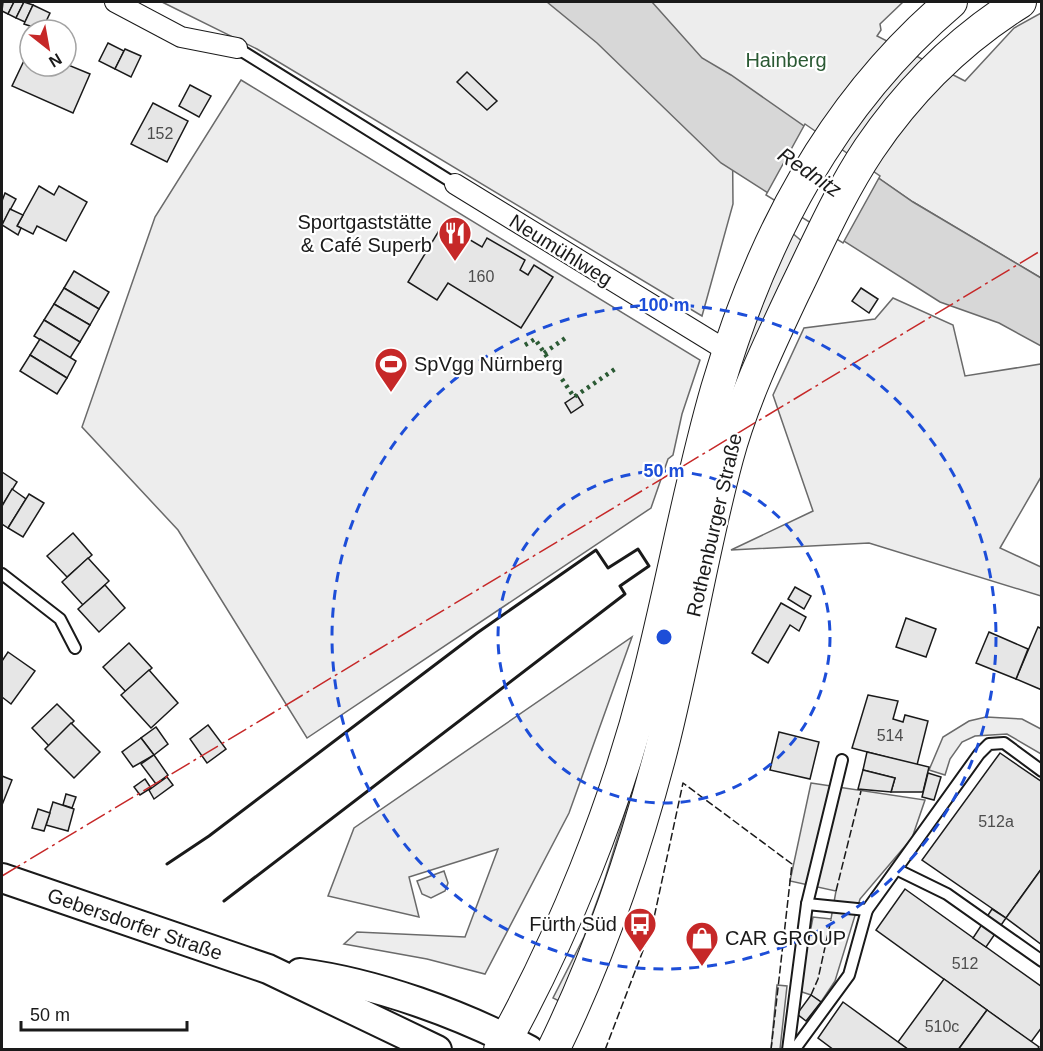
<svg xmlns="http://www.w3.org/2000/svg" width="1043" height="1051" viewBox="0 0 1043 1051" font-family="Helvetica,sans-serif">
<style>
.built{fill:#ededed;stroke:#6a6a6a;stroke-width:1.5}
.water{fill:#d7d7d7;stroke:#6a6a6a;stroke-width:1.5}
.pier{fill:#fff;stroke:#6a6a6a;stroke-width:1.5}
.building{fill:#e6e6e6;stroke:#1a1a1a;stroke-width:1.5}
.lines{fill:none;stroke-linecap:round;stroke-linejoin:round}
.lane-casing{stroke:#1a1a1a;stroke-width:14}
.street-casing{stroke:#1a1a1a;stroke-width:22}
.secondary-casing{stroke:#1a1a1a;stroke-width:32}
.primary-casing{stroke:#1a1a1a;stroke-width:34}
.lane{stroke:#fff;stroke-width:10}
.street{stroke:#fff;stroke-width:20}
.secondary{stroke:#fff;stroke-width:28}
.primary{stroke:#fff;stroke-width:32}
.hedge{stroke:#2b5a34;stroke-width:4.5;stroke-dasharray:3 4.5;stroke-linecap:butt}
.fence{stroke:#1a1a1a;stroke-width:1.5;stroke-dasharray:8 3;stroke-linecap:butt}
.wall{stroke:#1a1a1a;stroke-width:3}
.power{stroke:#c62828;stroke-width:1.5;stroke-dasharray:21 4.5 3 4.5;stroke-linecap:butt}
.ring{fill:none;stroke:#1d4ed8;stroke-width:3;stroke-dasharray:10 8}
.labels{text-anchor:middle;dominant-baseline:central;stroke-width:4.5;stroke-linejoin:round;paint-order:stroke}
.number-label{font-size:16px;fill:#4d4d4d}
.park-label{font-size:20px;fill:#2b5a34;stroke:#fff}
.poi-label{font-size:20px;fill:#1a1a1a;stroke:#fff;text-anchor:end}
.street-label{font-size:20px;fill:#1a1a1a;stroke:#fff}
.water-label{font-size:21px;font-style:italic;fill:#1a1a1a;stroke:#fff}
.centre{fill:#1d4ed8;stroke:#fff;stroke-width:3}
.ring-label{font-size:18px;text-anchor:middle;font-weight:bold;fill:#1d4ed8;stroke:#fff;stroke-width:4.5;stroke-linejoin:round;paint-order:stroke}
</style>
<rect width="100%" height="100%" fill="#fff"/>
<g class="built">
<path d="M162 2H903L880 24 881 30 877 36 965 81 1014 28 1041 13V278L913 202 807 129 732 92 733 204 702 316 257 49Z"/>
<path d="M241 80 700 360 682 414 673 455 668 459 651 508 307 738 178 530 82 427 155 217Z"/>
<path d="M791 232 804 243 649 759 563 1003 553 998 584 937 604 882 642 758 733 373Z"/>
<path d="M893 298 953 325 965 376 1041 364V477L1000 548 1041 567V596L869 543 731 550 813 511 773 395 804 328 875 319Z"/>
<path d="M632 637 569 813 485 974 427 959 344 944 357 932 465 937 498 849 409 877 419 917 328 896 354 828Z"/>
<path d="M986 717 1022 719 1041 729V754L1007 734 975 736 962 742 950 759 945 775 929 770 943 737 969 721Z"/>
<path d="M811 783 925 800 912 838 860 899 835 981 821 1002 811 995 799 991 813 917 831 919 836 891 790 881Z"/>
<path d="M444 871 448 883 445 891 431 898 422 894 417 881Z"/>
<path d="M777 985 787 986 780 1049H771Z"/>
</g>
<path class="water" d="M547 2H652L702 58 731 75 913 202 1041 278V346L999 323 940 302 721 163 597 43Z"/>
<path class="pier" d="M805 124 880 176 843 243 766 195Z"/>
<g class="building">
<path d="M3 2H14L8 14 2 11Z"/>
<path d="M14 2H24L16 18 8 14Z"/>
<path d="M24 2 33 5 25 22 16 18Z"/>
<path d="M33 5 50 13 42 30 24 24Z"/>
<path d="M108 43 124 51 115 69 99 61Z"/>
<path d="M30 48V66H66V64L90 74 73 113 12 86Z"/>
<path d="M125 49 141 56 131 77 115 69Z"/>
<path d="M467 72 497 101 487 110 457 82Z"/>
<path d="M190 85 211 96 199 117 179 106Z"/>
<path d="M153 103 188 121 167 162 131 144Z"/>
<path d="M39 186 54 195 59 186 87 202 66 241 37 226 33 234 17 226Z"/>
<path d="M5 193 16 199 2 225V201Z"/>
<path d="M10 209 23 215 17 226 21 228 18 235 2 225Z"/>
<path d="M443 224 482 247 487 238 525 260 520 270 528 275 534 265 553 277 521 328 448 283 437 300 408 282Z"/>
<path d="M74 271 109 292 99 309 64 288Z"/>
<path d="M64 288 99 309 90 325 54 304Z"/>
<path d="M861 288 878 299 869 313 852 301Z"/>
<path d="M54 304 90 325 80 342 44 320Z"/>
<path d="M44 320 80 342 70 358 34 336Z"/>
<path d="M40 339 76 361 67 378 30 355Z"/>
<path d="M30 355 67 378 57 394 20 371Z"/>
<path d="M577 395 583 405 571 413 565 403Z"/>
<path d="M2 472 17 482 2 506Z"/>
<path d="M12 489 26 499 8 528 2 524V506Z"/>
<path d="M29 494 44 503 23 537 8 528Z"/>
<path d="M73 533 92 555 67 577 47 556Z"/>
<path d="M88 558 109 581 83 605 62 582Z"/>
<path d="M105 585 125 608 99 632 78 609Z"/>
<path d="M795 587 811 596 804 609 788 599Z"/>
<path d="M781 603 806 617 799 631 790 625 768 663 752 653Z"/>
<path d="M906 618 936 629 926 657 896 647Z"/>
<path d="M1038 627 1042 629V690L1016 679Z"/>
<path d="M989 632 1028 649 1016 679 976 663Z"/>
<path d="M129 643 152 668 126 692 103 667Z"/>
<path d="M8 652 35 671 11 704 2 697V661Z"/>
<path d="M149 670 178 703 151 728 121 695Z"/>
<path d="M868 695 898 701 893 719 903 722 905 715 928 721 917 765 852 748Z"/>
<path d="M57 704 74 721 49 746 32 728Z"/>
<path d="M71 723 100 752 74 778 45 749Z"/>
<path d="M208 725 226 749 207 763 190 739Z"/>
<path d="M156 727 168 744 154 755 141 738Z"/>
<path d="M779 732 819 742 810 779 770 770Z"/>
<path d="M141 738 154 755 133 767 122 752Z"/>
<path d="M867 752 929 767 923 792H891L895 778 863 770Z"/>
<path d="M1000 753 1042 782V868L1006 918 922 860Z"/>
<path d="M154 755 168 775 156 784 141 764Z"/>
<path d="M863 770 895 778 891 792 858 789Z"/>
<path d="M928 773 941 777 934 800 922 797Z"/>
<path d="M2 776 12 780 2 805Z"/>
<path d="M167 777 173 785 154 799 149 790Z"/>
<path d="M145 779 151 788 140 795 134 787Z"/>
<path d="M66 794 76 797 72 808 63 805Z"/>
<path d="M53 802 74 809 68 831 46 825Z"/>
<path d="M38 809 50 813 44 831 32 828Z"/>
<path d="M1042 868V945L1006 918Z"/>
<path d="M905 889 1042 987V1027L1031 1042 876 930Z"/>
<path d="M992 909 1006 918 986 947 973 938Z"/>
<path d="M944 979 987 1010 958 1050H909L898 1042Z"/>
<path d="M811 995 821 1002 806 1021 797 1014Z"/>
<path d="M843 1002 909 1050H834L818 1038Z"/>
<path d="M987 1010 1039 1047 1037 1050H958Z"/>
</g>
<g class="lines">
<defs>
<g id="lane">
<path d="M237 48 455 184"/>
<path d="M2 574 60 619 75 648"/>
<path d="M898 870 947 894 1042 961"/>
<path d="M807 904 867 910 979 754 989 744 1004 743 1042 771"/>
<path d="M788 1050 807 904 842 760"/>
<path d="M794 1050 849 975 867 910"/>
</g>
<g id="street">
<path d="M115 2 181 37 237 48"/>
<path d="M455 184 729 352"/>
</g>
<g id="secondary">
<path d="M2 878 268 969 437 1050"/>
<path d="M300 973C376 983 461 1014 529 1050"/>
</g>
<g id="primary">
<path d="M500 1050C563 937 615 808 647 683 672 586 689 486 717 389 761 239 831 104 951 2"/>
<path d="M553 1050C600 954 634 854 661 751 686 654 701 555 727 458 742 402 768 347 793 294 817 245 839 194 869 149 909 90 961 39 1020 2"/>
</g>
</defs>
<use href="#lane" class="lane-casing"/>
<use href="#street" class="street-casing"/>
<use href="#secondary" class="secondary-casing"/>
<use href="#primary" class="primary-casing"/>
<use href="#lane" class="lane"/>
<use href="#street" class="street"/>
<use href="#secondary" class="secondary"/>
<use href="#primary" class="primary"/>
<g class="hedge">
<path d="M525 345 535 339 574 397 618 367"/>
<path d="M544 353 567 337"/>
</g>
<g class="fence">
<path d="M836 891 861 791"/>
<path d="M811 995 818 979 831 920"/>
<path d="M605 1050 652 927 683 783 792 864 771 1050"/>
</g>
<path class="wall" d="M167 864 209 836 477 633 596 550 608 568 638 549 649 566 620 586 625 594 224 901"/>
<path class="power" d="M2 876 1042 250"/>
</g>
<g class="ring">
<circle cx="664" cy="637" r="166"/>
<circle cx="664" cy="637" r="332"/>
</g>
<defs>
<symbol id="restaurant-pin" viewBox="-11 -11 22 30"><path d="M0 17L-7.5 6A9.5 9.5 0 1 1 7.5 6Z" fill="#c62828" stroke="#fff"/><path d="M-5-6h1v4h1v-4h1v4h1v-4h1v5L-1.5 .5V6h-2V.5L-5-1ZM5-6V6H3V1.5H1.5Q1.5-4 5-6Z" fill="#fff"/></symbol>
<symbol id="stadium-pin" viewBox="-11 -11 22 30"><path d="M0 17L-7.5 6A9.5 9.5 0 1 1 7.5 6Z" fill="#c62828" stroke="#fff"/><path d="M0-5a6.5 5 0 1 0 0 10a6.5 5 0 1 0 0-10ZM-3.5-1.8h7v3.6h-7Z" fill="#fff"/></symbol>
<symbol id="bus-pin" viewBox="-11 -11 22 30"><path d="M0 17L-7.5 6A9.5 9.5 0 1 1 7.5 6Z" fill="#c62828" stroke="#fff"/><path d="M-5-6H5V4H4V6H2V4H-2V6H-4V4H-5ZM-3.5-4V0h7V-4ZM-3.5 1.2v1.5H-2V1.2ZM2 1.2v1.5H3.5V1.2Z" fill="#fff"/></symbol>
<symbol id="shop-pin" viewBox="-11 -11 22 30"><path d="M0 17L-7.5 6A9.5 9.5 0 1 1 7.5 6Z" fill="#c62828" stroke="#fff"/><path d="M-5-2.5h2.3a2.7 3.5 0 0 1 5.4 0H5L5.5 6h-11ZM-1.5-2.5h3a1.5 2.3 0 0 0-3 0Z" fill="#fff"/></symbol>
</defs>
<g fill-rule="evenodd">
<use href="#restaurant-pin" x="436" y="214" width="38" height="52"/>
<use href="#stadium-pin" x="372" y="345" width="38" height="52"/>
<use href="#bus-pin" x="621" y="905" width="38" height="52"/>
<use href="#shop-pin" x="683" y="919" width="38" height="52"/>
</g>
<g class="labels">
<g class="number-label">
<text x="160" y="133">152</text>
<text x="481" y="276">160</text>
<text x="890" y="735">514</text>
<text x="996" y="821">512a</text>
<text x="965" y="963">512</text>
<text x="942" y="1026">510c</text>
</g>
<g class="park-label">
<text x="786" y="60">Hainberg</text>
</g>
<g class="poi-label">
<text x="432" y="222">Sportgaststätte<tspan x="432" dy="23">&amp; Café Superb</tspan></text>
<text x="414" y="364" text-anchor="start">SpVgg Nürnberg</text>
<text x="617" y="924">Fürth Süd</text>
<text x="725" y="938" text-anchor="start">CAR GROUP</text>
</g>
<g class="street-label">
<text transform="translate(561 250) rotate(32)">Neumühlweg</text>
<text transform="translate(714 525) rotate(-77)">Rothenburger Straße</text>
<text transform="translate(135 924) rotate(19)">Gebersdorfer Straße</text>
</g>
<g class="water-label">
<text transform="translate(810 172) rotate(34)">Rednitz</text>
</g>
</g>
<circle cx="664" cy="637" r="9" class="centre"/>
<g class="ring-label">
<text x="664" y="311">100 m</text>
<text x="664" y="477">50 m</text>
</g>
<rect width="1043" height="1051" fill="none" stroke="#1a1a1a" stroke-width="6"/>
<g transform="translate(48 48) rotate(149)"><circle r="28" fill="#ffffff" stroke="#a3a3a3" stroke-width="1.5"/>
<path d="M0-4.5L10 22L0 15L-10 22Z" fill="#c62828"/>
<text y="-9" font-size="16" font-weight="bold" text-anchor="middle" fill="#1a1a1a">N</text>
</g>
<path d="M21 1021v9h166v-9" fill="none" stroke="#1a1a1a" stroke-width="3"/>
<text x="30" y="1021" font-size="18" fill="#1a1a1a" stroke="#ffffff" stroke-width="4.5" paint-order="stroke">50 m</text>
</svg>
